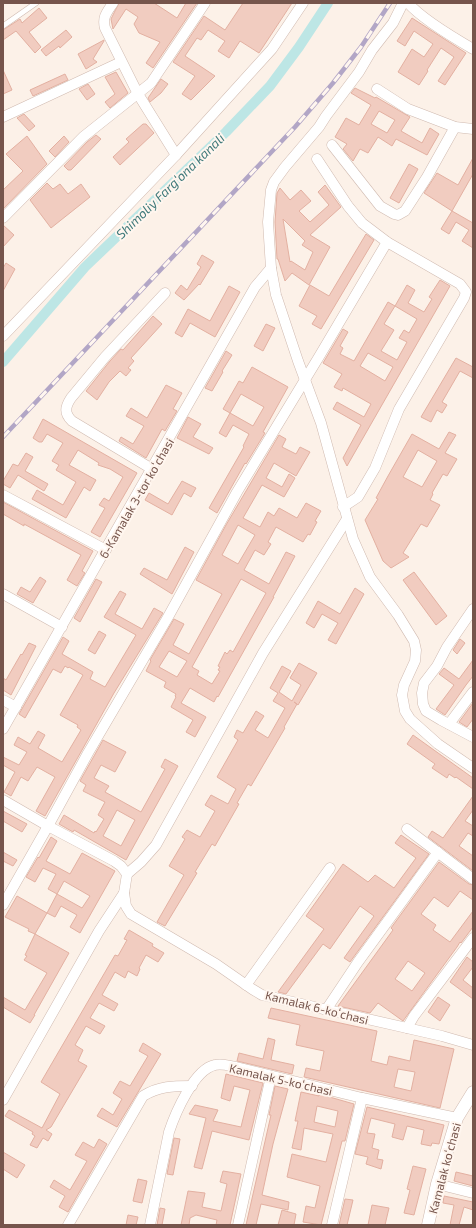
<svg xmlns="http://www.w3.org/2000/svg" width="476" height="1228" viewBox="0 0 476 1228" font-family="'Exo 2',sans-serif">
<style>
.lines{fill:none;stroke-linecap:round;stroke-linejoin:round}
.canal{stroke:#bde6e5;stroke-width:10}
.building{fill:#f1ccc0;stroke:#e3b0a1;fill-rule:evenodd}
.service-casing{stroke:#d0bab0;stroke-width:6}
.minor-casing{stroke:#d0bab0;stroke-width:11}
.tertiary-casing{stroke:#d0bab0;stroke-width:13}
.service{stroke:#fff;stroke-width:5}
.minor{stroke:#fff;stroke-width:10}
.tertiary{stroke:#fff;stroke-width:12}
.rail-casing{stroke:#b2a6c6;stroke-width:4.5}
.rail{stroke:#fff6ef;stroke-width:3;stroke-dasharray:9;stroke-linecap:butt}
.labels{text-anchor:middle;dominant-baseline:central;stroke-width:4;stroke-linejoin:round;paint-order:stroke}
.street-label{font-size:12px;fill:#76554c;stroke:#fff6ef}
.water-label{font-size:13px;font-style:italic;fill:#407a7b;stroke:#fff6ef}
</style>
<rect width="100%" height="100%" fill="#fcf1e8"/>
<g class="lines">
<path class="canal" d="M3 362 85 267 226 132 270 86 299 47 328 3"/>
</g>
<g class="building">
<path d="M119 3H154L177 18 186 3H197L153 68 146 63 160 42 139 33 134 24 138 17 126 9 113 29 111 19Z"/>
<path d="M243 3H292L259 53 240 41 229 58 218 51 225 41 208 30 201 40 197 38 185 56 215 76 191 100 182 94 195 76 173 62 204 16 225 30Z"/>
<path d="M39 8 47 18 29 32 41 47 35 53 16 31 3 40V30L20 19 22 23Z"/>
<path d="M412 18 466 53 445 85 438 81 454 57 441 48 427 70 428 71 419 85 398 72 412 49 424 57 433 44 414 31 405 46 397 41Z"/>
<path d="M66 30 72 37 60 48 59 46 46 56 41 50Z"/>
<path d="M104 40V41L93 59 97 62 86 69 78 54Z"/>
<path d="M3 70 12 90 3 94Z"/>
<path d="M116 72 128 93 110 108 105 102 115 94 105 77Z"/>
<path d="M65 74 68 80 33 96 30 90Z"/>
<path d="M161 79 168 84 161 93 150 102 148 98Z"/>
<path d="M88 84 95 94 87 100 79 89Z"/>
<path d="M355 88 375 98 376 97 410 117 401 131 422 143 430 128 439 134 427 155 396 139 392 146 378 137 368 153 360 149 353 161 343 149 347 144 335 137 346 118 359 125 371 105 351 93ZM379 111 395 120 387 133 371 124Z"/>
<path d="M24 114 35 126 29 131 17 118Z"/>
<path d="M143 124H146L154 133 120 165 113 157 129 142 126 139Z"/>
<path d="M96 135 101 139 71 170H68L64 166 87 142Z"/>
<path d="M27 136 47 164 3 209V190L23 171 6 154Z"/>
<path d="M64 136 69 142 55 157 49 151Z"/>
<path d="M473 158V174L452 211 424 193 437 173 458 185Z"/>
<path d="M409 164 418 169 399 203 390 198Z"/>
<path d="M47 183 53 189 60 184 68 194 81 184 90 197 51 228 30 200Z"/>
<path d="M325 185 341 207 310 235 330 247 309 285 292 273 285 281 278 259H277L275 222 277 193 280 188 290 200 301 190 311 201 299 211 310 222 329 205 318 192ZM283 219 305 241 302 245 313 252 305 270 291 261 290 262Z"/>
<path d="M452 211 473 223V248L462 241 469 230 456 222 449 234 441 229Z"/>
<path d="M3 225 14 235 3 247Z"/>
<path d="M366 234 374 240 321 329 312 324 317 316 299 306 310 285 329 296Z"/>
<path d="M202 255 214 262 200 285 199 284 184 300 175 293 181 285 187 290 201 267 197 264Z"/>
<path d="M6 263 15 269 3 291V268Z"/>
<path d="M440 280 450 286 347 466 343 458 361 425 333 409 337 402 364 417 371 404 343 388 342 391 334 387 342 374 323 363 343 329 348 332 340 346 343 348 340 354 354 361 388 302 395 306 407 285 415 290 408 303 424 312 432 299 429 297ZM395 306 417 319 409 333 404 330 399 338 407 342 397 360 381 351 394 330 384 324ZM368 353 393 367 385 381 360 366Z"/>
<path d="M229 286 240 292 215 337 190 323 182 337 175 333 188 309 210 321Z"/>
<path d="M153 316 162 324 131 358 134 361 128 368 131 370 126 376 120 371 109 382 97 400 86 391 110 361 121 349 123 350Z"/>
<path d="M266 324 275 328 263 351 254 346Z"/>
<path d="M226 351 232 355 222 371 223 372 212 391 205 388Z"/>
<path d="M456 358 473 367V378L460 371 442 402 447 405 442 413 437 410 431 422 421 417Z"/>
<path d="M252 367 288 387 263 432 265 433 246 464 245 463 217 513 209 508 244 447 243 446 249 434 233 425 226 437 219 433 230 413 223 409 239 381 243 383ZM241 394 264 407 253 426 230 413Z"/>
<path d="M166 385 182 393 173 409 177 411 165 431 162 429 146 458 119 441 121 437 133 444 144 426 126 416 131 408 147 418Z"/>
<path d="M188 417 201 424 193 437 213 448 209 454 177 438Z"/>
<path d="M43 419 137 473 100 537 91 532 105 508 99 505 104 498 109 501 123 477 110 469 98 465 99 463 78 450 69 465 96 480 90 491 84 487 66 518 32 499 37 490 63 505 76 482 56 470 59 465 52 461 63 443 47 434 42 442H39L33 438Z"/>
<path d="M449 432 456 435 445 453 457 459 447 476 443 474 432 493 433 494 430 500 440 505 427 527 421 524 403 553 409 557 391 568 383 561 365 520 378 499 376 498 388 476 412 434 439 449ZM418 450 437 461 422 487 403 477Z"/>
<path d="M279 435 286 439 282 447 296 454 300 447 310 452 296 476 274 463 266 478 282 487 289 474 295 478 284 497 262 485 243 518 260 527 268 512 274 516 279 508 297 518 306 503 321 511 315 521 317 522 310 535 308 534 303 542 276 527 268 542 271 544 264 555 255 550 244 570 269 584 286 552 295 556 273 597H274L218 697 217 696 214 702 190 688 181 703 206 717 195 737 186 732 193 720 171 707 176 697 175 696 176 694 164 687 166 682 146 671 151 661 150 660 174 619 184 624 173 645 189 654 222 594 196 580 226 525ZM238 525 255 535 238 564 222 555ZM241 579 266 593 233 652 230 650 227 654 225 652 218 666 220 667 218 670 220 671 212 684 197 675 199 671 192 667ZM169 651 187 661 177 677 159 667Z"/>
<path d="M26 453 33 457 25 471 48 484 44 491 18 475 10 488 3 484V481L13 464 18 466Z"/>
<path d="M182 481 196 488 191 497 184 493 172 515 145 500 149 493 168 504Z"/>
<path d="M3 502 93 551 82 571 85 573 77 586 67 580 81 555 24 524V526L3 514Z"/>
<path d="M185 547 194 552 172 594 140 574 144 568 167 580Z"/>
<path d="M414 572 447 616 436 625 403 580Z"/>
<path d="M40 577 46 581 33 603 17 594 21 587 30 592Z"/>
<path d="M96 579 102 582 80 622 74 618Z"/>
<path d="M355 588 364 594 336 644 328 640 338 623 322 614 314 628 306 623 318 601 340 614Z"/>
<path d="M120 591 126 594 115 614 142 629 154 608 163 613 114 693 45 816 36 811 55 777 37 767 28 781 21 777 11 796 4 792 15 772 3 765V757L19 765 27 752 14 745 18 737 30 744 38 731 45 735 38 748 62 762 81 730 77 727 78 725 60 715 83 675 69 667 68 668 65 666 61 673 53 669 25 718 19 714 63 637 69 641 62 654 93 672 90 679 105 687 136 635 104 617Z"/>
<path d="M99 631 106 635 95 654 88 650Z"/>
<path d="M460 639 465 643 457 654 453 650Z"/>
<path d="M29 643 36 646 11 695 3 690V678L6 680 21 654 22 655Z"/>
<path d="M473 660V676L466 685 445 715 436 709 454 685 439 674 444 668 459 679Z"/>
<path d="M299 663 317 673 298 705 294 702 297 704 284 727 285 728 251 786 248 784 237 803 239 804 215 846 212 844 195 872 197 873 165 926 157 922 184 875 169 866 185 839 182 837 187 830 200 837 215 811 205 805 211 795 228 804 236 789 217 777 238 740 234 737 237 730 243 733 256 711 264 716 255 730 268 738 285 708 273 701 278 693 270 688 282 666 291 671 279 692 292 701 301 685 290 678Z"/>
<path d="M473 703V719L467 727 459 722Z"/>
<path d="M413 735 473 778V789L456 777 455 778 449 774 447 778 432 768 435 764 407 744Z"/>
<path d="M103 740 126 752 115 772 101 765 94 778 109 786 105 792 141 812 165 769 161 767 165 759 178 766 126 860 74 830 73 832 59 824 64 815 94 833 95 831 96 832 104 819 98 815 105 802 83 791 86 785 80 781ZM117 810 135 820 121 846 103 836Z"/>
<path d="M473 796V810L465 821 473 826V836L468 833 459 846 473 856V871L428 837 432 831 443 838Z"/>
<path d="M3 811 27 824 22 832 3 821Z"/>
<path d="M401 835 429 854 350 962 344 958 374 916 360 906 330 949 323 944 286 994 278 992 324 929 306 916 343 864 368 882 375 875 394 888 416 858 395 843Z"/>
<path d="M51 837 57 841 46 861 70 874 82 853 115 871 80 933 70 927 77 915 61 906 55 917 47 913 35 934 28 931 29 929 5 917 17 896 47 913 57 894 48 889 56 874 43 868 35 882 26 877 38 857 39 858ZM64 881 90 896 82 908 57 894Z"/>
<path d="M3 852 17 860 13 866 3 861Z"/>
<path d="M439 862 469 884 473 885V900L460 891 448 907 434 897 421 914 436 925 433 930 450 942 473 911V927L461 943 460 942 457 947 403 1021 378 1003 370 1013 338 1006 393 930 391 928ZM408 961 425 973 412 991 395 979Z"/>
<path d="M129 930 153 944 152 946 164 953 158 962 146 955 139 968 140 969 137 976 128 971 125 978 115 972 102 995 118 1004 114 1011 99 1003 90 1018 105 1026 100 1034 86 1026 75 1045 83 1050 78 1061 87 1066 51 1127 46 1130 52 1134 48 1141 43 1138 37 1148 30 1145 35 1136 32 1134 33 1132 5 1116 9 1110 42 1128 60 1094 41 1082 115 955 118 956 127 940 124 939Z"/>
<path d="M35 934 69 953 34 1015H35L30 1023 3 1007V997L25 1010 47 973 24 960 27 956 25 955Z"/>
<path d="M467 957 473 962V967L463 980 473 988V999L450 982Z"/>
<path d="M438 997 450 1005 440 1021 428 1012Z"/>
<path d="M271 1008 377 1031 371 1061 387 1065 389 1056 410 1061 414 1040 454 1049 440 1108 304 1077 306 1068 320 1071 324 1051 296 1045 300 1025 268 1018ZM398 1069 415 1072 411 1091 394 1087Z"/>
<path d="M268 1038 275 1040 271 1060 294 1065 292 1074 237 1061 239 1053 263 1059Z"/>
<path d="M143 1043 161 1054 117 1127 97 1116 102 1108 113 1115 122 1099 113 1093 120 1081 130 1086 148 1056 139 1051Z"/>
<path d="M226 1074 263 1083 249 1140 212 1131 202 1169 194 1167 206 1118 189 1114 195 1105 218 1110 213 1121 241 1127 250 1090 234 1086 230 1101 221 1098Z"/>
<path d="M275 1086 288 1089 273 1144 262 1195 289 1202 288 1210 261 1204 256 1225H246L271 1115H269Z"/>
<path d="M301 1092 319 1096V1094L354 1104 345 1141H342L321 1225 303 1222 306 1206 315 1208 320 1186 287 1177 292 1154 326 1162 333 1134 304 1128 301 1150 292 1148 298 1121H295ZM317 1106 338 1111 335 1127 314 1122Z"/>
<path d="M367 1107 444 1125 439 1144 432 1143 431 1146 421 1144 424 1130 407 1126 403 1140 392 1137 395 1124 371 1118 367 1133 375 1134 372 1148 379 1150 377 1159 383 1160 381 1169 366 1164 368 1157 355 1154Z"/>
<path d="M174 1138 180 1139 173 1175 167 1174Z"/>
<path d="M99 1139 107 1144 68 1212 59 1207 65 1196 50 1187 54 1180 70 1190 87 1161 75 1155 83 1142 94 1148Z"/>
<path d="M3 1152 25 1165 17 1178 3 1169Z"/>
<path d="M413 1166 426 1169 414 1215 404 1213 410 1190 407 1189Z"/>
<path d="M223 1171 241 1174 230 1225H216L217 1220 196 1215 190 1218 189 1225H181L188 1191 205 1193 202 1207 221 1211 227 1184 220 1182Z"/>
<path d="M456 1172 473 1176V1186L454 1181Z"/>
<path d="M138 1179 147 1181 142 1203 133 1201Z"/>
<path d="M444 1196 473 1202V1210L464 1207 459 1225H450L454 1205 443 1203Z"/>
<path d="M345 1199 353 1200 347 1225H339Z"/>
<path d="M372 1205 389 1208 385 1225H368Z"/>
<path d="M160 1208 165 1209 162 1225H157Z"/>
<path d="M282 1210 296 1214 294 1225H278Z"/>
<path d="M128 1215 138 1217 136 1225H126Z"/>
</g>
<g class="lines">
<defs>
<path id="service" d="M3 26 36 3"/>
<g id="minor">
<path d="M403 3 393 23 372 50 359 72 326 116 319 127 285 167 274 182 271 190 268 222 271 268 276 295 298 361 321 423 353 539 370 577 398 615 414 641 416 650 415 661 404 685 402 695 405 711 410 719 438 744 473 768"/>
<path d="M408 3C422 19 454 38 473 49"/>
<path d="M377 89 408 109 455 127 473 129"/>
<path d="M3 117 121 62"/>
<path d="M332 145 380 206 394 214 398 215 405 211 427 177 455 127"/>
<path d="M176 155 272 49 303 3"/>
<path d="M317 159 348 206 362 223 387 242 460 284 466 292 464 298 399 409 375 468 358 497 343 507"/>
<path d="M3 218 83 137 151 83 205 3"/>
<path d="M3 336 176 155 138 94 105 28C102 17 107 12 113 3"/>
<path d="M152 469 72 421C64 413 65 407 71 398L105 357 165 293"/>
<path d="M3 495 106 550"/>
<path d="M3 594 62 627"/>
<path d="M473 609 447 647 437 666 424 683 422 693 423 704 426 711 441 720 473 737"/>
<path d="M3 700 16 707"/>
<path d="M449 724 473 692"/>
<path d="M3 729 255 287 271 268"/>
<path d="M3 800 48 826 114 861 121 866 127 874 124 893 99 931 3 1100"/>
<path d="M407 829 473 879"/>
<path d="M127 874 141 862 156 845 263 653 347 519"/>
<path d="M124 893 126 906 131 914 216 964 252 989 262 995 442 1036 473 1045"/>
<path d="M3 905 48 826 88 753 168 617 237 492 320 355 387 242"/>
<path d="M246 985 330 868"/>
<path d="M326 1010 358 962 438 852"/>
<path d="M407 1028 414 1016 473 938"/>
<path d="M437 1184 473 1193"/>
<path d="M68 1225 143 1096C159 1086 173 1086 192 1086"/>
<path d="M150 1225 169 1132C175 1114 194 1069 215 1065 222 1063 230 1066 236 1067L362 1098 457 1118"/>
<path d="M238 1225 271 1076"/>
<path d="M332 1225 362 1098"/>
</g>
<path id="tertiary" d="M428 1225 437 1184 457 1118 473 1092"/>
</defs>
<use href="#service" class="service-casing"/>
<use href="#minor" class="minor-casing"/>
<use href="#tertiary" class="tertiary-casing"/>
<use href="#service" class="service"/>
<use href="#minor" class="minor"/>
<use href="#tertiary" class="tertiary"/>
<defs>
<path id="rail" d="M3 437 295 127 333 83 361 47 390 3"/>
</defs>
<use href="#rail" class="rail-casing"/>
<use href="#rail" class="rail"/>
</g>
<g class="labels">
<g class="street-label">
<text transform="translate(136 498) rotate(-60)">6-Kamalak 3-tor koʻchasi</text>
<text transform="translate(317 1007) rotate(14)">Kamalak 6-koʻchasi</text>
<text transform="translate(281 1079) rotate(13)">Kamalak 5-koʻchasi</text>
<text transform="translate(444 1168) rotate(-75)">Kamalak koʻchasi</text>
</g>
<g class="water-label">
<text transform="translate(170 186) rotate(-44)">Shimoliy Fargʻona kanali</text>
</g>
</g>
<rect width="476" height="1228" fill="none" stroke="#76554c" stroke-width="8"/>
</svg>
